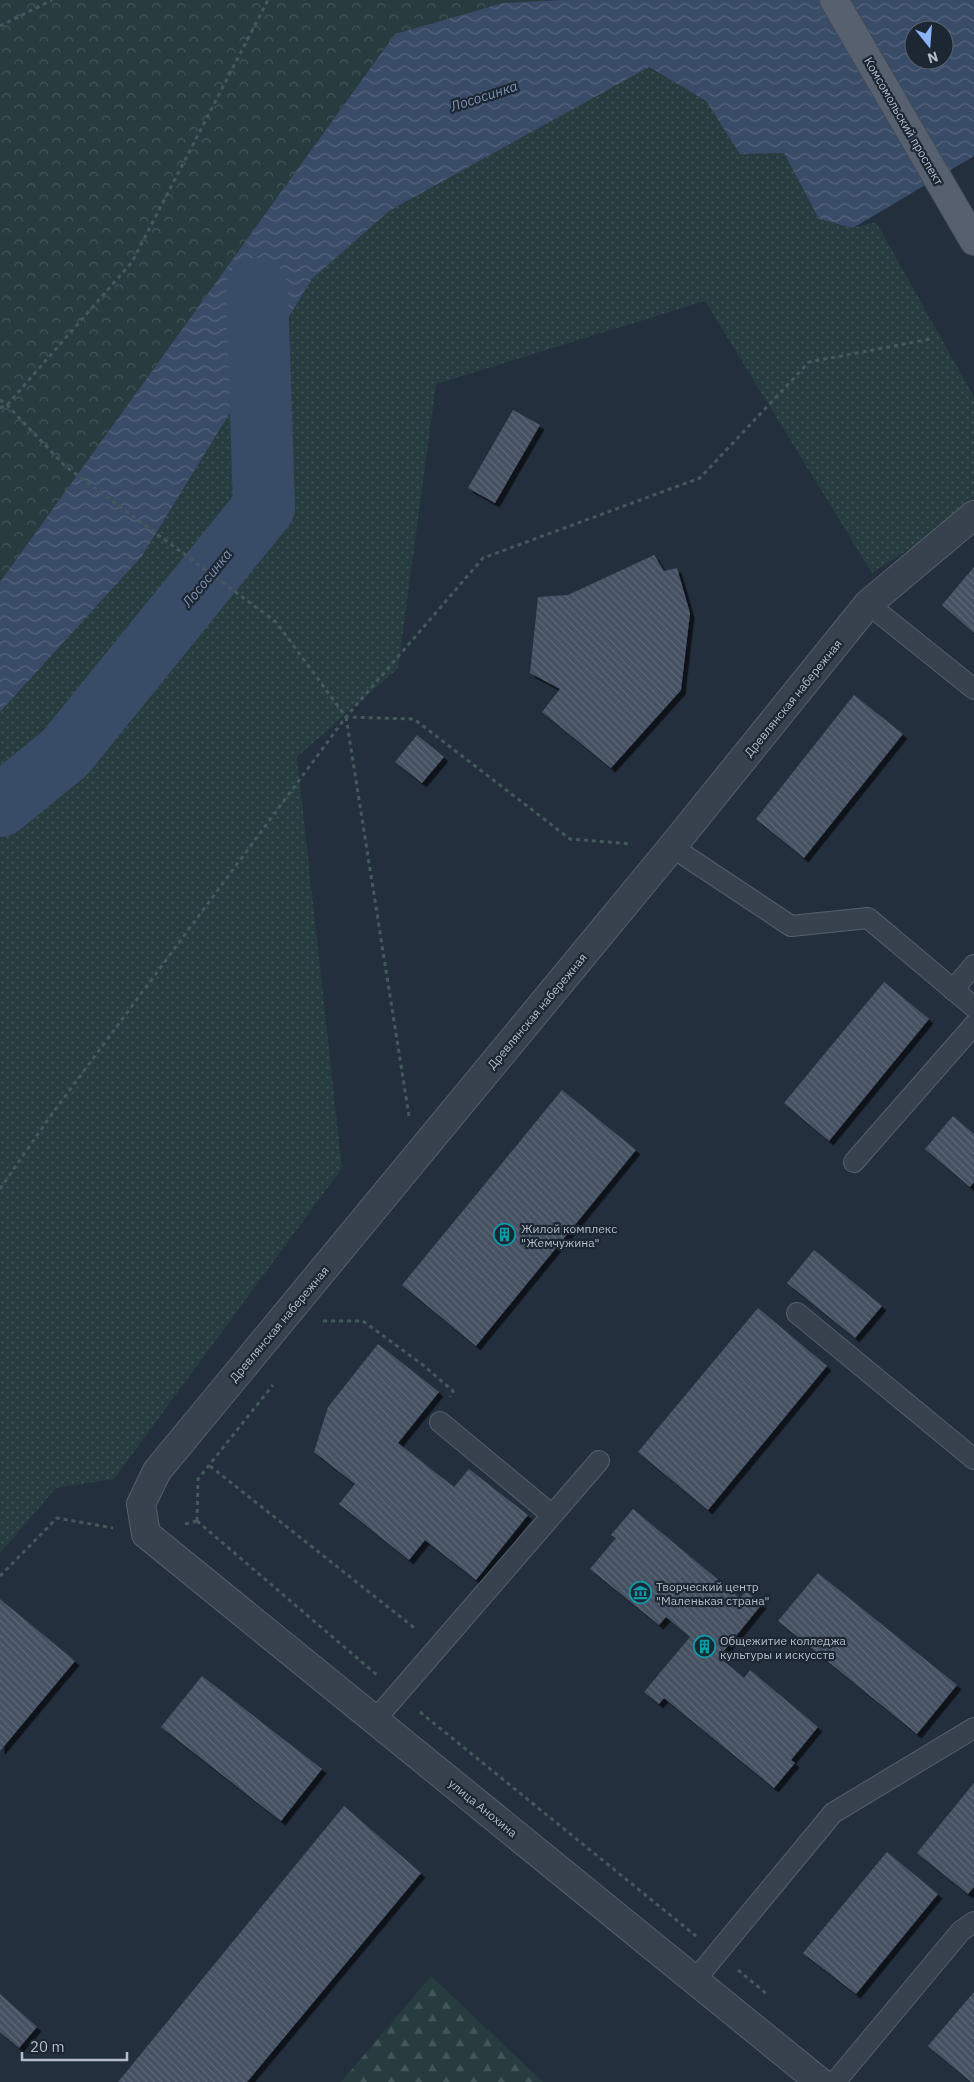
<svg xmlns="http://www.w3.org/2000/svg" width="974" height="2082" viewBox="0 0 974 2082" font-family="'IBM Plex Sans',sans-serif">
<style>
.grass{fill:url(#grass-dots)}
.forest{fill:url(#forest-firs)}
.park{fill:url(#park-crowns)}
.water{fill:url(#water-waves);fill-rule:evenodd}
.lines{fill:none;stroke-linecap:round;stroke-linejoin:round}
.river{stroke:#394c67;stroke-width:62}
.building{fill:url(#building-back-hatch);filter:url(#shadow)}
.lane-casing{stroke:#565f6c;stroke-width:22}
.street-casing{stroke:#565f6c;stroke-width:30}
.primary-casing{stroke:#414a57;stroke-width:30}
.path{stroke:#44595c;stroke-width:3;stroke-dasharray:4 4;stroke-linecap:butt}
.lane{stroke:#38414e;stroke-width:20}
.street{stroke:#38414e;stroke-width:28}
.primary{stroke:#56606e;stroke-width:28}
.labels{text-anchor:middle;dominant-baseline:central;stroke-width:4.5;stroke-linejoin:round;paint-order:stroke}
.street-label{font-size:12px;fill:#b4bcc9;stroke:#1d2633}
.poi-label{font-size:12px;fill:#b4bcc9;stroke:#1d2633;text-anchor:start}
.water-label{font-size:14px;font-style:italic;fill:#7c92b1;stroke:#1d2633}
</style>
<defs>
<pattern id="grass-dots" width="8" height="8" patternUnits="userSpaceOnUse" patternTransform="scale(1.25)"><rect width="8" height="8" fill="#263c3f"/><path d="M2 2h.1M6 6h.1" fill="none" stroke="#435659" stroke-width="1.8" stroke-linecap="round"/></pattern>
<pattern id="forest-firs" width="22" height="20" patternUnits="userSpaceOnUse" patternTransform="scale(1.25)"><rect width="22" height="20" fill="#263c3f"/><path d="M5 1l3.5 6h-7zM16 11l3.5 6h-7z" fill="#435659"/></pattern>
<pattern id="park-crowns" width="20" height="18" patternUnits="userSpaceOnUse" patternTransform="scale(1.25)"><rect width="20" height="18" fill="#263c3f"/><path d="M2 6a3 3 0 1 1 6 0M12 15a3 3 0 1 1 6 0" fill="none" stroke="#435659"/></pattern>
<pattern id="water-waves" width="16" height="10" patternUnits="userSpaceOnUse" patternTransform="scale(1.25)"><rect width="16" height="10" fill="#394c67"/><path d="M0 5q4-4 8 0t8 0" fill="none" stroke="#53647b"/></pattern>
<pattern id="building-back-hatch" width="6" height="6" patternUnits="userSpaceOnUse" patternTransform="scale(1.25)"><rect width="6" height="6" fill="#455162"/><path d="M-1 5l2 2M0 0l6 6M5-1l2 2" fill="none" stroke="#5d6877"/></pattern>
<filter id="shadow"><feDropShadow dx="4.5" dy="4.5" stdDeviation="0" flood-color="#0009"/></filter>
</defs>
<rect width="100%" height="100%" fill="#242f3e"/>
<path class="grass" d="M648 67 706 101 740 154 784 153 819 219 853 228 876 222 974 397V507L872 573 705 301 436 384 398 668 297 757 342 1168 114 1479 56 1488 0 1553V712L142 556 312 279 389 211Z"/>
<path class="forest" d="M431 1976 543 2082H341Z"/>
<path class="park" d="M0 0H560L503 3 395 34 0 582Z"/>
<path class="water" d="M560 0H974V156L853 228 819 219 784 153 740 154 706 101 649 67 389 211 312 279 142 556 0 712V582L395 34 503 3ZM914 30H944V60H914Z"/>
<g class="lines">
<path class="river" d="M0 806 65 753 264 507 257 289"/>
</g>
<g class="building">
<path d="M513 410 540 425 495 503 468 488Z"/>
<path d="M654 555 664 571 677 568 690 613 681 690 611 768 542 712 560 689 530 673 538 597 568 595Z"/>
<path d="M974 567V633L942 605Z"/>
<path d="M854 695 903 734 804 858 756 819Z"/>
<path d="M417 735 444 757 422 783 395 762Z"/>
<path d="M884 982 929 1019 829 1141 784 1103Z"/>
<path d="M562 1090 636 1150 476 1346 402 1285Z"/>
<path d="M953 1116 974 1134V1182L970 1187 925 1149Z"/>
<path d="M814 1250 882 1306 855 1338 787 1283Z"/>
<path d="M758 1308 827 1366 708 1510 638 1452Z"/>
<path d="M378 1344 439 1392 398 1443 454 1487 469 1469 528 1515 476 1580 425 1540 409 1560 339 1504 355 1484 314 1452 328 1407Z"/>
<path d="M633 1509 740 1598 746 1591 762 1604 719 1657 744 1678 750 1670 818 1727 791 1760 795 1763 774 1788 664 1698 659 1704 644 1692 690 1637 666 1617 659 1625 590 1569 616 1538 611 1535Z"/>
<path d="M818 1573 957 1685 917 1734 778 1621Z"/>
<path d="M0 1599 75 1661 0 1751Z"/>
<path d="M202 1676 322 1769 281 1821 161 1727Z"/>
<path d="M974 1783V1887L968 1894 917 1853Z"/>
<path d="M344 1806 421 1873 247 2082H118Z"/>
<path d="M887 1852 938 1894 856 1994 803 1953Z"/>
<path d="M974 1992V2082H971L928 2046Z"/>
<path d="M0 1994 37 2027 19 2048 0 2032Z"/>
</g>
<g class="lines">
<defs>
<g id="lane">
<path d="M868 604 974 689"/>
<path d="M672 847 791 926 868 918 974 1007"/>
<path d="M953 990 974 965"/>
<path d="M854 1162 974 1025"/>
<path d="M797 1313 974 1459"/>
<path d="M440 1422 551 1514"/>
<path d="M375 1720 599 1461"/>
<path d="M695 1980 833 1813 974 1728"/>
<path d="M835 2082 961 1931 974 1922"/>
</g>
<path id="street" d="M820 2082 146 1534 141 1504 157 1471 672 847 868 604 974 515"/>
<path id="primary" d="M834 0 974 241"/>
</defs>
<use href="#lane" class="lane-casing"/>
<use href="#street" class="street-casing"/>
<use href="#primary" class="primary-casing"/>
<g class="path">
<path d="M0 26 52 0"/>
<path d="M0 400 7 405 65 466 276 622 346 717 414 719 570 839 632 844"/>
<path d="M0 408 7 405 132 262 268 0"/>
<path d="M346 717 409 1116"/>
<path d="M0 1189 49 1118 346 717 483 558 700 478 809 362 931 339"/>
<path d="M323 1321H363L423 1365 453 1391 450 1397"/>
<path d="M210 1466 417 1630"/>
<path d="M197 1521 377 1675"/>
<path d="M197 1521 198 1479 273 1385"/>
<path d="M185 1524 197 1521"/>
<path d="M0 1576 57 1518 113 1528"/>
<path d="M420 1712 696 1936"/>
<path d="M738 1970 768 1995"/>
</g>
<use href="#lane" class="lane"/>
<use href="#street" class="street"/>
<use href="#primary" class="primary"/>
</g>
<defs>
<symbol id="building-ring" viewBox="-11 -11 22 22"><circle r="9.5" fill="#1d2633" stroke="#0f9aa8" stroke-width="1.5"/><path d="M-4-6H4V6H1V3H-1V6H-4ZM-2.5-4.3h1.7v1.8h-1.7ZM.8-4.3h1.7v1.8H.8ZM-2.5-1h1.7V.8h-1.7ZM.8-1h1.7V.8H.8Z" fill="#0f9aa8"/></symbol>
<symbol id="museum-ring" viewBox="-11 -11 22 22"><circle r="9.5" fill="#1d2633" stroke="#0f9aa8" stroke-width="1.5"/><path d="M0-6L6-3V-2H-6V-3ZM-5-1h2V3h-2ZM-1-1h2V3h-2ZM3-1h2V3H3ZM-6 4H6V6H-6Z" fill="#0f9aa8"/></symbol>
</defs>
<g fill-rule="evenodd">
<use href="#building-ring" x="492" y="1222" width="25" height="25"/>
<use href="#museum-ring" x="628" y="1580" width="25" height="25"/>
<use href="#building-ring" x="692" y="1634" width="25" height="25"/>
</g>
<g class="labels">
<g class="street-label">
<text transform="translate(904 121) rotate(60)">Комсомольский проспект</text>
<text transform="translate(793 698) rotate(-51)">Древлянская набережная</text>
<text transform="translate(537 1011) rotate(-50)">Древлянская набережная</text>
<text transform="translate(279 1324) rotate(-50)">Древлянская набережная</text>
<text transform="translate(483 1808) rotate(39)">улица Анохина</text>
</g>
<g class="poi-label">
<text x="521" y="1228">Жилой комплекс<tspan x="521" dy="14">"Жемчужина"</tspan></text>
<text x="656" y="1586">Творческий центр<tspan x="656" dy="14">"Маленькая страна"</tspan></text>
<text x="720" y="1640">Общежитие колледжа<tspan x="720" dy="14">культуры и искусств</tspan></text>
</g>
<g class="water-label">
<text transform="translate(484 96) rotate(-18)">Лососинка</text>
<text transform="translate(207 578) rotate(-51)">Лососинка</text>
</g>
</g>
<g transform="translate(929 45) rotate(163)"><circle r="24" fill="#1d2633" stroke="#59626f"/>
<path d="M0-4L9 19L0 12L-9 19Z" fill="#8ab4f8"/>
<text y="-8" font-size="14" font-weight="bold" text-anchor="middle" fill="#b4bcc9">N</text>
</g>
<path d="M22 2052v8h105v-8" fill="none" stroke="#b4bcc9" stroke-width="2.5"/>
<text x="30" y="2052" font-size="15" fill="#b4bcc9" stroke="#1d2633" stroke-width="4" paint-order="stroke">20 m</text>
</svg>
